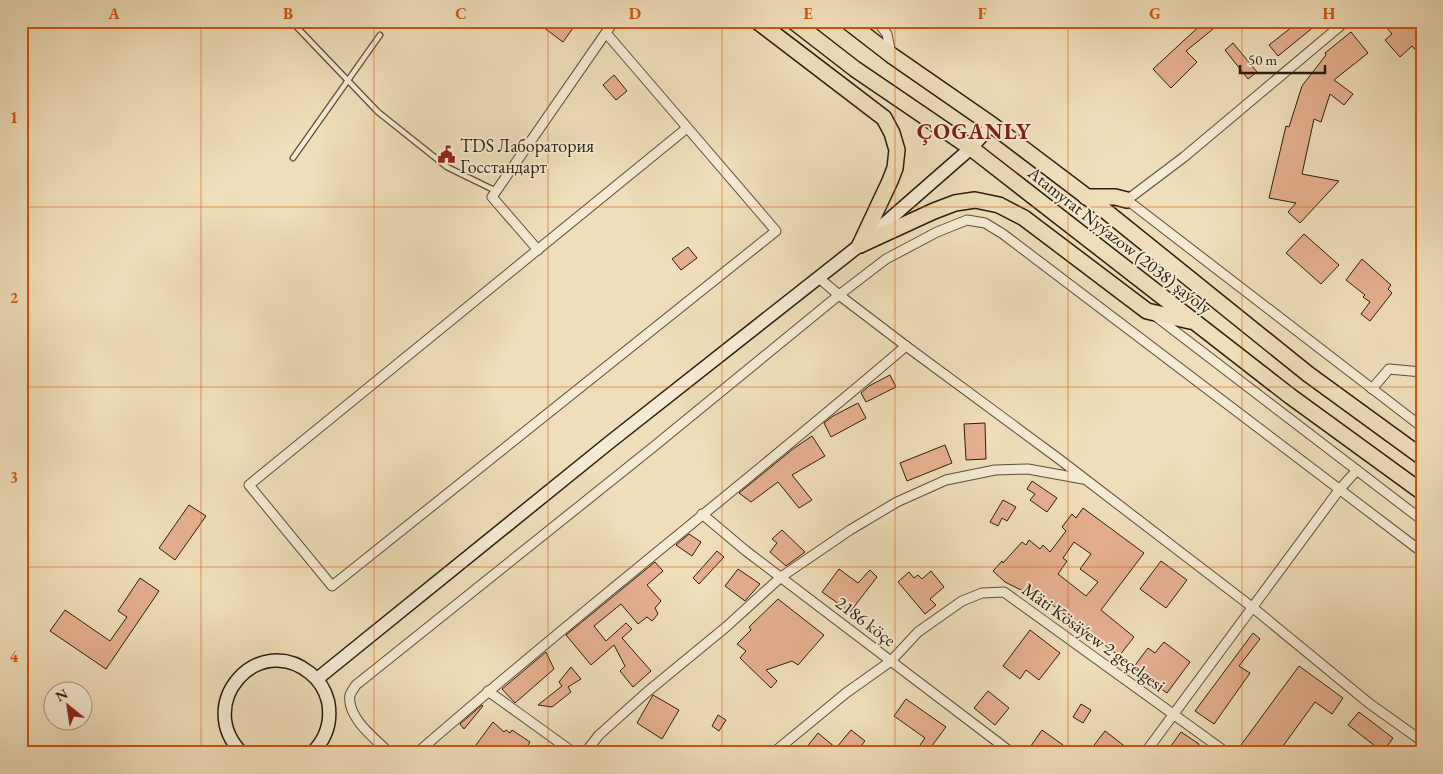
<svg xmlns="http://www.w3.org/2000/svg" width="1443" height="774" viewBox="0 0 1443 774" font-family="'EB Garamond',serif">
<style>
.building{fill:#e6b090;stroke:#2a1e10;fill-rule:evenodd}
.lines{fill:none;stroke-linecap:round;stroke-linejoin:round}
.lane-casing{stroke:#5b4e3a;stroke-width:7}
.street-casing{stroke:#5b4e3a;stroke-width:11}
.secondary-casing{stroke:#2a1e10;stroke-width:15}
.primary-casing{stroke:#2a1e10;stroke-width:18}
.lane{stroke:#f5ead2;stroke-width:4.5}
.street{stroke:#f5ead2;stroke-width:9}
.secondary{stroke:#f5ead2;stroke-width:12}
.primary{stroke:#efdeb9;stroke-width:15}
.grid{fill:none;stroke:#d5530c;stroke-width:1;stroke-opacity:0.55}
.labels{text-anchor:middle;dominant-baseline:central;stroke-width:4;stroke-linejoin:round;paint-order:stroke}
.poi-label{font-size:18px;fill:#2a1e10;stroke:#f5ead2;text-anchor:start}
.street-label{font-size:18px;fill:#2a1e10;stroke:#f5ead2}
.district-label{font-size:22px;font-weight:bold;letter-spacing:1px;fill:#7a1f14;stroke:#f5ead2}
.neatline{fill:none;stroke:#d5530c;stroke-width:2}
.grid-label{font-size:16px;text-anchor:middle;font-weight:bold;fill:#d5530c}
</style>
<rect width="100%" height="100%" fill="#efdeb9"/>
<filter id="stains"><feTurbulence type="fractalNoise" baseFrequency=".004" numOctaves="4"/><feColorMatrix values="0 0 0 0 .2 0 0 0 0 .09 0 0 0 0 .02 0 0 0 .5 -.17"/></filter>
<radialGradient id="worn" r=".72"><stop offset=".6" stop-color="#630" stop-opacity="0"/><stop offset="1" stop-color="#630" stop-opacity=".3"/></radialGradient>
<g class="building">
<path d="M535 21H578L563 42Z"/>
<path d="M1205 21 1213 29 1186 51 1197 62 1171 88 1153 69Z"/>
<path d="M1288 21H1321L1278 56 1269 45 1292 27Z"/>
<path d="M1381 21H1422V29L1415 35 1422 42V57L1412 46 1400 57 1385 40 1392 34Z"/>
<path d="M1351 32 1368 53 1334 80 1353 94 1344 105 1330 94 1321 122 1314 119 1302 174 1339 181 1300 223 1288 212 1296 203 1269 198 1286 126 1289 127 1302 86 1326 55 1325 53Z"/>
<path d="M1233 43 1257 72 1248 79 1225 50Z"/>
<path d="M614 75 627 91 616 100 603 85Z"/>
<path d="M1304 234 1339 265 1321 284 1286 253Z"/>
<path d="M688 247 697 258 681 270 672 259Z"/>
<path d="M1362 259 1391 285 1388 289 1392 293 1370 321 1361 314 1370 302 1363 297 1365 295 1346 280Z"/>
<path d="M890 375 896 387 866 402 861 393 869 386Z"/>
<path d="M858 403 866 418 831 437 824 423 833 416Z"/>
<path d="M985 423 986 459 966 460 964 424Z"/>
<path d="M812 436 825 456 792 475 812 500 799 508 778 482 751 502 739 493 793 449Z"/>
<path d="M945 445 952 463 907 481 900 463Z"/>
<path d="M1032 481 1057 498 1047 512 1030 500 1035 494 1027 489Z"/>
<path d="M1003 500 1016 507 1007 521 1002 518 998 526 990 522Z"/>
<path d="M189 505 206 516 175 560 159 548Z"/>
<path d="M1083 508 1144 553 1101 610 1134 637 1119 656 1033 590 1031 595 1005 582 993 571 1002 561 1003 563 1022 542 1026 545 1029 540 1040 549 1043 545 1050 552 1066 531 1062 527 1072 514 1076 518ZM1074 542 1091 554 1080 569 1098 582 1086 596 1058 574 1067 561 1063 558Z"/>
<path d="M782 530 805 552 786 566 770 552 777 543 772 539Z"/>
<path d="M689 534 701 542 692 556 676 545Z"/>
<path d="M717 551 724 557 699 584 693 578Z"/>
<path d="M1161 561 1187 580 1166 608 1140 589Z"/>
<path d="M655 562 663 571 647 585 661 601 655 608 658 614 652 621 647 617 638 624 621 604 594 626 606 641 626 623 632 629 622 638 651 671 633 687 620 671 625 666 614 645 591 665 566 635Z"/>
<path d="M738 569 760 584 745 601 725 586Z"/>
<path d="M839 569 858 583 870 570 877 577 850 612 822 592Z"/>
<path d="M931 571 944 587 930 599 936 605 925 614 898 582 909 572 914 578 918 575 922 579Z"/>
<path d="M140 578 159 591 106 669 50 631 65 610 110 641 127 617 118 611Z"/>
<path d="M778 599 824 635 798 665 792 661 766 670 777 681 771 688 740 658 746 651 737 644 751 630 749 627Z"/>
<path d="M1030 630 1060 653 1039 680 1026 670 1020 679 1003 666Z"/>
<path d="M1253 633 1260 639 1239 666 1250 673 1214 724 1195 711Z"/>
<path d="M1164 642 1190 662 1167 693 1133 668 1148 648 1155 653Z"/>
<path d="M546 652 554 669 515 703 502 689Z"/>
<path d="M1299 666 1343 698 1332 714 1315 702 1278 753H1251L1241 745Z"/>
<path d="M571 667 581 679 568 687 571 692 552 707 538 705 562 686 559 682Z"/>
<path d="M988 691 1009 708 995 725 974 708Z"/>
<path d="M653 695 679 710 662 739 637 723Z"/>
<path d="M906 699 946 727 928 751 920 745 925 738 894 716Z"/>
<path d="M1081 704 1091 710 1083 723 1073 717Z"/>
<path d="M482 705 483 706 464 729 460 724Z"/>
<path d="M1359 712 1393 738 1383 752 1348 725Z"/>
<path d="M718 715 726 720 719 731 712 726Z"/>
<path d="M493 722 504 732 506 730 510 733 512 730 530 742 523 753H508L498 746 493 753H470Z"/>
<path d="M851 730 865 741 855 753H812L806 748 818 733 836 748Z"/>
<path d="M1042 730 1063 745 1058 753H1026Z"/>
<path d="M1105 731 1127 748 1124 753H1088Z"/>
<path d="M1181 732 1199 744 1195 753H1166Z"/>
</g>
<g class="lines">
<defs>
<g id="lane">
<path d="M291 21 378 112 447 167 496 191"/>
<path d="M293 158 380 35"/>
</g>
<g id="street">
<path d="M877 21 887 34 891 54"/>
<path d="M1346 21 1184 157 1127 200 1422 427"/>
<path d="M606 33 776 231 332 586 249 485 687 128"/>
<path d="M538 250 492 197 614 21"/>
<path d="M819 278 839 295 906 346"/>
<path d="M1154 315 1422 520"/>
<path d="M1372 389 1389 369 1422 372"/>
<path d="M702 514 746 551 1012 753"/>
<path d="M488 691 574 753"/>
<path d="M390 753C376 740 346 717 350 695 351 692 354 688 356 685L652 448 839 295 886 259 937 232 967 220 985 223 1003 234 1422 552"/>
<path d="M417 753C577 613 745 484 906 346L1059 459 1252 607 1370 704 1422 741"/>
<path d="M585 753 599 735 647 692 726 627 781 577 850 530 897 502 946 480 995 470 1028 469 1083 479"/>
<path d="M773 753 846 693 891 661 918 632 962 601 982 593 1004 592 1227 753"/>
<path d="M1145 753 1339 490 1357 470"/>
</g>
<g id="secondary">
<path d="M317 679 610 442 860 245 971 148 992 125"/>
<path d="M242 753C193 704 258 631 310 673 319 680 325 690 328 701 332 721 326 739 312 753"/>
</g>
<g id="primary">
<path d="M757 21 884 118 892 133 897 150 895 168 890 181 860 245"/>
<path d="M793 21 855 69 971 148 1290 396 1422 492"/>
<path d="M847 21 891 55 992 125 1103 209 1308 374 1422 457"/>
<path d="M1086 197H1115L1127 200"/>
<path d="M860 245 934 211 955 203 975 200 999 205 1024 218 1147 311 1190 321"/>
</g>
</defs>
<use href="#lane" class="lane-casing"/>
<use href="#street" class="street-casing"/>
<use href="#secondary" class="secondary-casing"/>
<use href="#primary" class="primary-casing"/>
<use href="#lane" class="lane"/>
<use href="#street" class="street"/>
<use href="#secondary" class="secondary"/>
<use href="#primary" class="primary"/>
</g>
<path class="grid" d="M201 21V753M374 21V753M548 21V753M722 21V753M895 21V753M1068 21V753M1242 21V753M21 207H1422M21 387H1422M21 567H1422"/>
<defs>
<symbol id="civic-bare" viewBox="-9 -9 18 18"><path d="M-.6-6.5H3V-4.5H.6V-3L4-1V1h2V6H-6V1h2V-1L-.6-3ZM-1.2 2.5V6h2.4V2.5Z" fill="#8f2418" stroke="#f5ead2" stroke-width="2.5" paint-order="stroke"/></symbol>
</defs>
<g fill-rule="evenodd">
<use href="#civic-bare" x="434" y="142" width="25" height="25"/>
</g>
<g class="labels">
<g class="poi-label">
<text x="460" y="145">TDS Лаборатория<tspan x="460" dy="21">Госстандарт</tspan></text>
</g>
<g class="street-label">
<text transform="translate(1120 240) rotate(38)">Atamyrat Nyýazow (2038) şaýoly</text>
<text transform="translate(866 621) rotate(37)">2186 köçe</text>
<text transform="translate(1094 637) rotate(36)">Mäti Kösäýew 2 geçelgesi</text>
</g>
<g class="district-label">
<text x="974" y="131">ÇOGANLY</text>
</g>
</g>
<rect width="1443" height="774" fill="none" stroke="#efdeb9" stroke-width="55"/>
<g transform="translate(68 706) rotate(330)"><circle r="24" fill="#f5ead2" stroke="#a49884"/>
<path d="M0-4L9 19L0 12L-9 19Z" fill="#8f2418"/>
<text y="-8" font-size="14" font-weight="bold" text-anchor="middle" fill="#2a1e10">N</text>
</g>
<path d="M1240 65v8h85v-8" fill="none" stroke="#2a1e10" stroke-width="2.5"/>
<text x="1248" y="65" font-size="15" fill="#2a1e10" stroke="#f5ead2" stroke-width="4" paint-order="stroke">50 m</text>
<rect x="28" y="28" width="1388" height="718" class="neatline"/>
<g class="grid-label">
<text x="114" y="19">A</text>
<text x="288" y="19">B</text>
<text x="461" y="19">C</text>
<text x="635" y="19">D</text>
<text x="808" y="19">E</text>
<text x="982" y="19">F</text>
<text x="1155" y="19">G</text>
<text x="1329" y="19">H</text>
<text x="14" y="123">1</text>
<text x="14" y="303">2</text>
<text x="14" y="483">3</text>
<text x="14" y="662">4</text>
</g>
<rect width="100%" height="100%" filter="url(#stains)"/>
<rect width="100%" height="100%" fill="url(#worn)"/>
</svg>
